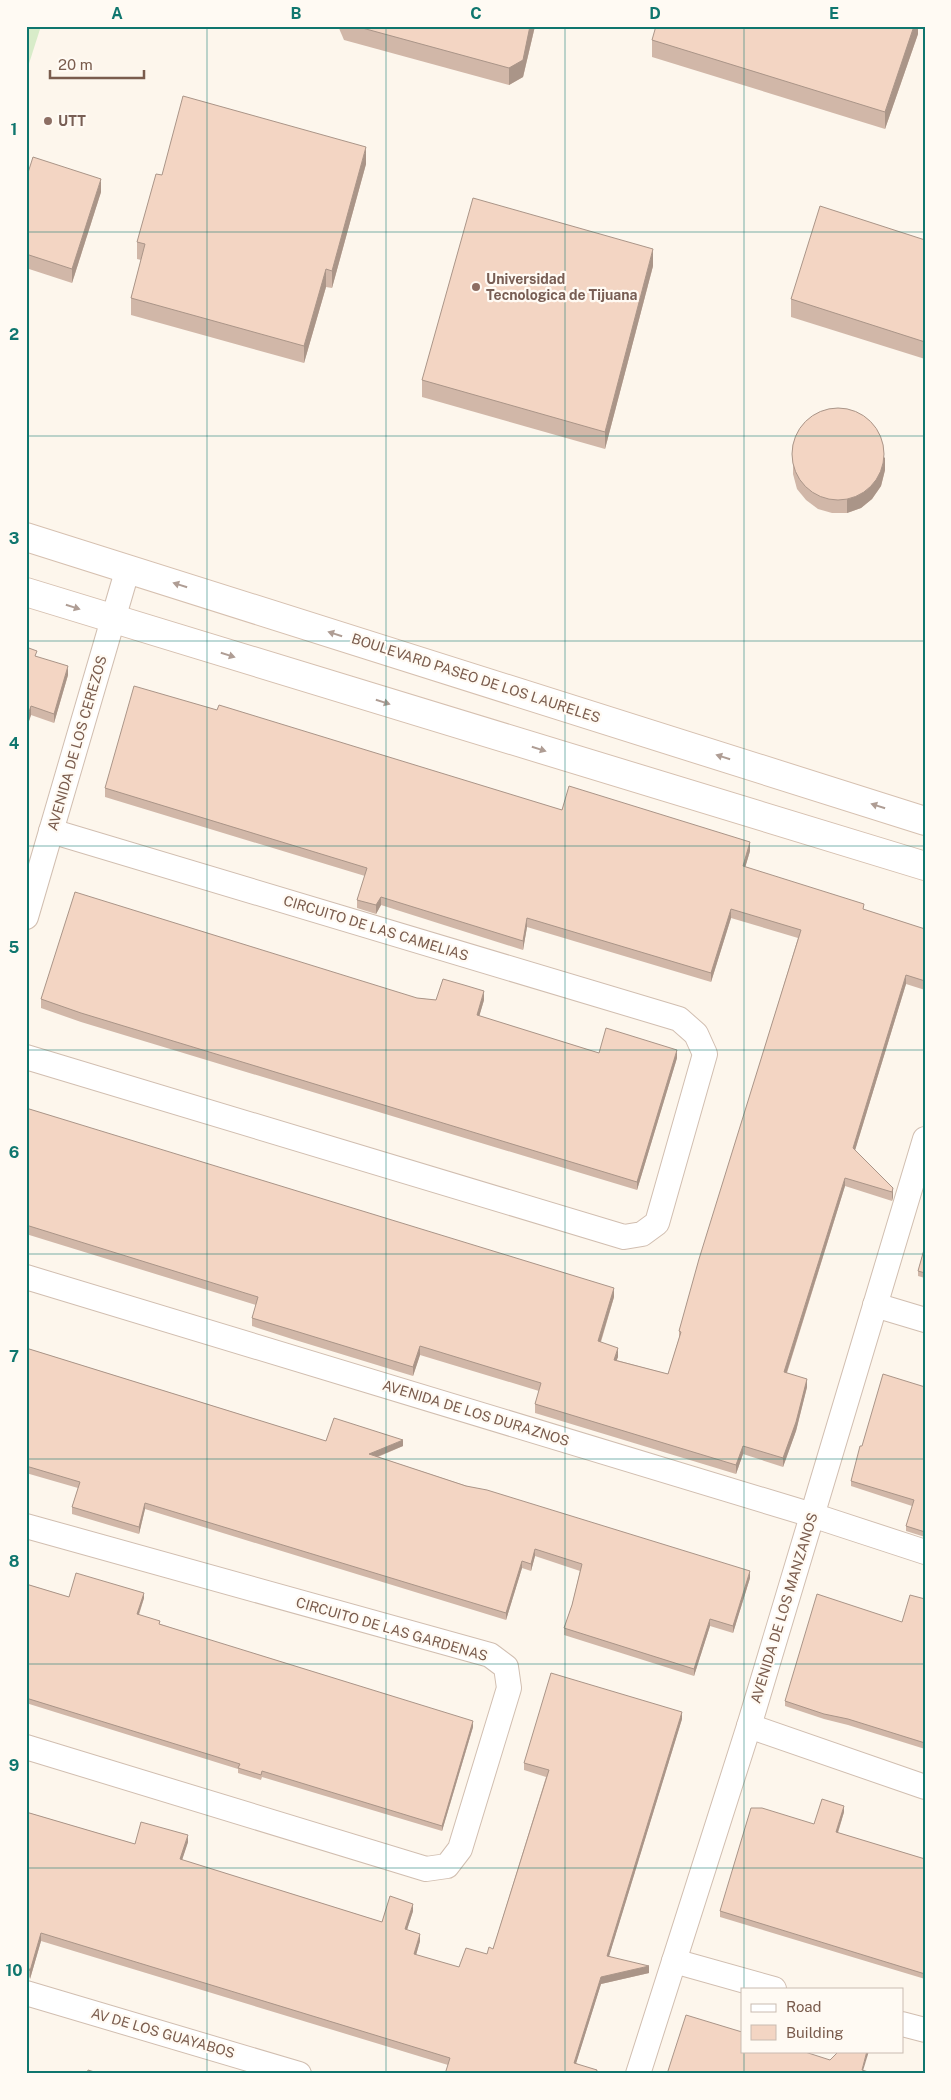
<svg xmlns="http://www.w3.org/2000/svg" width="951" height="2100" viewBox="0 0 951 2100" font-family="'Public Sans',sans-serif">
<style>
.green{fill:#d8ecc9}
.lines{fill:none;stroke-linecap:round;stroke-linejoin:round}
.street-casing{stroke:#d1beb0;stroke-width:26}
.secondary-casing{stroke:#d6c0b0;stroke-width:30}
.street{stroke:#fff;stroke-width:24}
.secondary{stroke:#fff;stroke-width:28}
.wall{fill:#d1b7a8}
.shaded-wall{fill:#aa9588}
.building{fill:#f3d5c3;stroke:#aa9588}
.oneway{fill:#af9d94}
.grid{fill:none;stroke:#0f766e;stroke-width:1;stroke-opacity:0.55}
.education-dot{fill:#8d6e63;stroke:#fffaf3;stroke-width:2}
.labels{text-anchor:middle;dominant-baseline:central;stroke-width:4.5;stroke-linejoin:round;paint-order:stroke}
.education-label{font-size:14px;font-weight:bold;fill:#785e54;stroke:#fffaf3;text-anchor:start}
.street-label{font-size:14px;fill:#7a5c4d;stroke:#fffaf3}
.neatline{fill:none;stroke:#0f766e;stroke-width:2}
.grid-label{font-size:16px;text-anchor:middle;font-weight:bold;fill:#0f766e}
</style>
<rect width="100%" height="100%" fill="#fdf6ec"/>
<path class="green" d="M26 26H41L26 73Z"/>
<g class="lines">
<defs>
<g id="street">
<path d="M26 917 128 568"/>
<path d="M26 1057 624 1237 642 1234 657 1223 705 1054 696 1034 679 1019 51 831"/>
<path d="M26 1277 812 1515 925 1552"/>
<path d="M875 1305 925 1320"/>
<path d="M26 1526 490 1655 506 1667 509 1688 460 1849 447 1866 426 1869 26 1747"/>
<path d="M749 1726 925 1787"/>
<path d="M674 1961 774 1989"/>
<path d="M26 1993 299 2074"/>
<path d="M902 2024 925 2030"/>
<path d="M638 2074 749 1726 925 1139"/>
</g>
<g id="secondary">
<path d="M26 537 925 821"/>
<path d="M26 592 925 866"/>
</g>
</defs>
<use href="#street" class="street-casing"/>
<use href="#secondary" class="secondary-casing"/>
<use href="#street" class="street"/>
<use href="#secondary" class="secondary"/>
</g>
<g class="wall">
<path d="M338 26H535L523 77 509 85 344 40Z"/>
<path d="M918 26V34L885 129 652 57V40Z"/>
<path d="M366 164 332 288 326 287 304 363 131 315V298L141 260 137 259V242L162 175Z"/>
<path d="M26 179 101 192 72 283 26 268Z"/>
<path d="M925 240V359L791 317V299Z"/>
<path d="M653 266 605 449 422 397V380Z"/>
<path d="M793 461 885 470 881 486 872 499 861 508 847 513H832L818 509 806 500 797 489 793 474Z"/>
<path d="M37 657 68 675 54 723 31 715 26 730Z"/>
<path d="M217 710 562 810 750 851 745 867 864 910 925 929V990L906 984 855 1150 893 1188V1197L892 1201 845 1186 787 1373 807 1387 796 1431 783 1467 743 1454 736 1474 535 1413V1404L539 1391 420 1355 413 1376 292 1339 252 1326V1318L256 1305 26 1234V1108L614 1297 601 1342 618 1357 616 1360 668 1374 679 1338V1331L798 938 731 918 711 982 527 927 523 950 381 905 376 914 357 908V900L365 876 105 797V788Z"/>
<path d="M417 998 436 1000H484L479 1016 599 1053 677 1058 637 1190 81 1022 41 1008V999Z"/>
<path d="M925 1246V1278L918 1276V1271Z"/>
<path d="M26 1348 326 1441 403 1446 378 1457 750 1578 733 1633 710 1626 694 1676 564 1635V1628L572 1605 580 1571 535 1556 531 1571 522 1568 506 1620 145 1509 139 1534 72 1514V1507L78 1488 26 1473Z"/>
<path d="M925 1387V1537L906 1531V1526L912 1506 851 1486V1481L862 1446Z"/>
<path d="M26 1584 69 1597 144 1598 139 1615 160 1624 473 1727 442 1831 262 1777 261 1780 238 1773V1769L26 1703Z"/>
<path d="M925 1599V1749L848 1725 824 1719 785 1706V1701L902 1622Z"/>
<path d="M682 1719 609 1956 649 1973 601 1984 576 2063 597 2074 448 2065 41 1941 30 1979 26 1969V1812L135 1844 188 1842 182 1860 382 1922 413 1911 407 1930 420 1941 416 1955 459 1967 487 1954 493 1949 546 1777 524 1770V1763Z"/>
<path d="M844 1812 838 1833 925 1859V1979L720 1917V1911L814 1824Z"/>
</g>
<g class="shaded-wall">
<path d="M530 26H535L523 77 509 85V68Z"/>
<path d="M914 26H918V34L885 129V112Z"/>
<path d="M366 147V164L332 288V271Z"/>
<path d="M101 179V192L72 283V269Z"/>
<path d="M653 249V266L605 449V432Z"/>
<path d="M326 269V287L304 363V346Z"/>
<path d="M885 457V470L881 486 872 499 861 508 847 513V499Z"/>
<path d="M68 666V675L54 723V714Z"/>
<path d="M31 706V715L26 730V721Z"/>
<path d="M750 842V851L743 875V866Z"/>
<path d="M381 897V905L376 914V905Z"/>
<path d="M731 909V918L711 982V973Z"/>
<path d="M527 918V927L523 950V941Z"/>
<path d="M906 975V984L853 1157V1148Z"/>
<path d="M484 991V1000L477 1024V1015Z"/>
<path d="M677 1050V1058L637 1190V1182Z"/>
<path d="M845 1178V1186L784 1381V1372Z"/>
<path d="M893 1188V1197L892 1201V1192Z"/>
<path d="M614 1288V1297L598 1350V1341Z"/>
<path d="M28 1329V1335L26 1342V1336Z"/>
<path d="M420 1346V1355L413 1376V1367Z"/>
<path d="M618 1348V1357L614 1368V1360Z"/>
<path d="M807 1379V1387L796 1431 783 1467V1458Z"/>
<path d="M403 1440V1446L369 1460V1454Z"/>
<path d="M743 1446V1454L736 1474V1465Z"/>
<path d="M145 1503V1509L139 1534V1527Z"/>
<path d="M535 1549V1556L531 1571V1564Z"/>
<path d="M522 1561V1568L506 1620V1613Z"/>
<path d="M750 1571V1578L733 1633V1626Z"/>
<path d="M144 1593V1598L137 1619V1614Z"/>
<path d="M710 1619V1626L694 1676V1669Z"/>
<path d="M682 1712V1719L607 1963V1956Z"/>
<path d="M473 1721V1727L442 1831V1826Z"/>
<path d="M844 1806V1812L836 1838V1832Z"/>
<path d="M188 1835V1842L180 1866V1859Z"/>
<path d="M413 1904V1911L405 1936V1929Z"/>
<path d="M41 1933V1941L30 1979V1971Z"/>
<path d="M420 1934V1941L414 1962V1954Z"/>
<path d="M649 1966V1973L601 1984 574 2070V2063L601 1977Z"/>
<path d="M867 2051H869L862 2074V2070Z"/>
</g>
<g class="building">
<path d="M355 26H530L523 60 509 68Z"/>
<path d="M656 26H914L885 112 652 40Z"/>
<path d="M183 96 366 147 332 271 326 269 304 346 131 298 145 244 137 242 156 174 162 175Z"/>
<path d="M33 157 101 179 72 269 26 254V179Z"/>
<path d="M473 198 653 249 605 432 422 380Z"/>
<path d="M820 206 925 240V342L791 299Z"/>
<circle cx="838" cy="454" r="46"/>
<path d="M26 647 37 651 35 656 68 666 54 714 31 706 26 721Z"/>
<path d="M134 686 217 710 219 705 562 810 569 786 708 829 750 842 743 866 864 904 863 909 925 929V981L906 975 853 1148 893 1188 892 1192 845 1178 784 1372 807 1379 796 1422 783 1458 743 1446 736 1465 535 1404 541 1383 420 1346 413 1367 292 1330 252 1318 258 1297 26 1225V1108L614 1288 598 1341 618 1348 614 1360 668 1374 681 1332 679 1331 699 1259 801 930 731 909 711 973 527 918 523 941 381 897 376 905 357 900 367 868 105 788Z"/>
<path d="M75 892 417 998 436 1000 443 979 464 985 484 991 477 1015 599 1053 606 1028 677 1050 637 1182 81 1013 41 999Z"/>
<path d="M925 1246V1273L918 1271Z"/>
<path d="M26 1328 28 1329 26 1336Z"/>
<path d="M26 1348 326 1441 334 1418 403 1440 369 1454 466 1486 487 1490 750 1571 733 1626 710 1619 694 1669 564 1628 572 1605 582 1564 535 1549 531 1564 522 1561 506 1613 145 1503 139 1527 72 1507 80 1482 26 1466Z"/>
<path d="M883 1374 925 1387V1532L906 1526 914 1500 851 1481 860 1446H862Z"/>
<path d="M76 1573 144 1593 137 1614 160 1621 159 1624 473 1721 442 1826 262 1771 261 1775 238 1768 240 1764 26 1698V1584L69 1597Z"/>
<path d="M817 1594 902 1622 910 1595 925 1599V1743L848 1719 824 1714 785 1701Z"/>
<path d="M551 1673 682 1712 607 1956 649 1966 601 1977 574 2063 597 2070 596 2074H445L450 2058 41 1933 30 1971 26 1962V1812L135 1844 141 1822 188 1835 180 1859 382 1922 390 1896 413 1904 405 1929 420 1934 414 1954 459 1967 466 1948 487 1954 489 1947 493 1949 549 1770 524 1763Z"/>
<path d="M822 1799 844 1806 836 1832 925 1859V1974L720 1911 751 1808H762L814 1824Z"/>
<path d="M686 2015 742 2032V2051H802L830 2060 839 2051H867L862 2070 875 2074H667Z"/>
<path d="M88 2070 101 2074H87Z"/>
</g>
<defs><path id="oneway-solid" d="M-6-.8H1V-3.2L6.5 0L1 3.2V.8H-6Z" transform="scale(1.25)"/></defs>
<g class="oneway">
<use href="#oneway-solid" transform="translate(180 585) rotate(-162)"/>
<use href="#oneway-solid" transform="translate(73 607) rotate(18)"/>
<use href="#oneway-solid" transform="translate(335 634) rotate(-162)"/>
<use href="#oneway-solid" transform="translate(228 655) rotate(17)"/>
<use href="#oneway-solid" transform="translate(383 702) rotate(17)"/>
<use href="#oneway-solid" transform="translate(539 749) rotate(17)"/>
<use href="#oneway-solid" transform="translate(723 757) rotate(-162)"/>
<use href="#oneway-solid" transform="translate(878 806) rotate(-162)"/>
</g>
<path class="grid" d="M207 26V2074M386 26V2074M565 26V2074M744 26V1989M26 232H925M26 436H925M26 641H925M26 846H925M26 1050H925M26 1254H925M26 1459H925M26 1664H925M26 1868H925M744 2051V2074"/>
<g class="education-dot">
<circle cx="48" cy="121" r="5"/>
<circle cx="476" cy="287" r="5"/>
</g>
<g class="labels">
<g class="education-label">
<text x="58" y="121">UTT</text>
<text x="486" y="279">Universidad<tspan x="486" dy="16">Tecnologica de Tijuana</tspan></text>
</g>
<g class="street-label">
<text transform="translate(476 678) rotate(18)">BOULEVARD PASEO DE LOS LAURELES</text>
<text transform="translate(77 743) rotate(-74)">AVENIDA DE LOS CEREZOS</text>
<text transform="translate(376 928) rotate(17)">CIRCUITO DE LAS CAMELIAS</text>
<text transform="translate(476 1413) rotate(17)">AVENIDA DE LOS DURAZNOS</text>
<text transform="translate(784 1608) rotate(-73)">AVENIDA DE LOS MANZANOS</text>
<text transform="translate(392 1629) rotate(16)">CIRCUITO DE LAS GARDENAS</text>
<text transform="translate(163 2033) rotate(16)">AV DE LOS GUAYABOS</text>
</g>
</g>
<rect width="951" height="2100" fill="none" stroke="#fffaf3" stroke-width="55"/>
<rect x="741" y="1988" width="162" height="65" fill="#fffaf3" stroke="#cabbb1"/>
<rect x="751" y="2004" width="25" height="8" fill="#ffffff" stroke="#cabbb1"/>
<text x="786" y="2012" font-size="15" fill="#7a5c4d">Road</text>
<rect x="751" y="2025" width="25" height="15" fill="#f3d5c3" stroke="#cabbb1"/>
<text x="786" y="2038" font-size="15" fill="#7a5c4d">Building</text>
<path d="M50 70v8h94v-8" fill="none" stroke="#7a5c4d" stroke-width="2.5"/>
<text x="58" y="70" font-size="15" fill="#7a5c4d" stroke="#fffaf3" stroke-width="4" paint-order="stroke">20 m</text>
<rect x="28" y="28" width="896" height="2044" class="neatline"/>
<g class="grid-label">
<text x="117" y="19">A</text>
<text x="296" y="19">B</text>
<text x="476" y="19">C</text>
<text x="655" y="19">D</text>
<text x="834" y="19">E</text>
<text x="14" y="135">1</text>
<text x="14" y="340">2</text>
<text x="14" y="544">3</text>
<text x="14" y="749">4</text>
<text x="14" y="953">5</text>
<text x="14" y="1158">6</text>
<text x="14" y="1362">7</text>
<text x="14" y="1567">8</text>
<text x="14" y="1771">9</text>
<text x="14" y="1976">10</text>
</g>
</svg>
